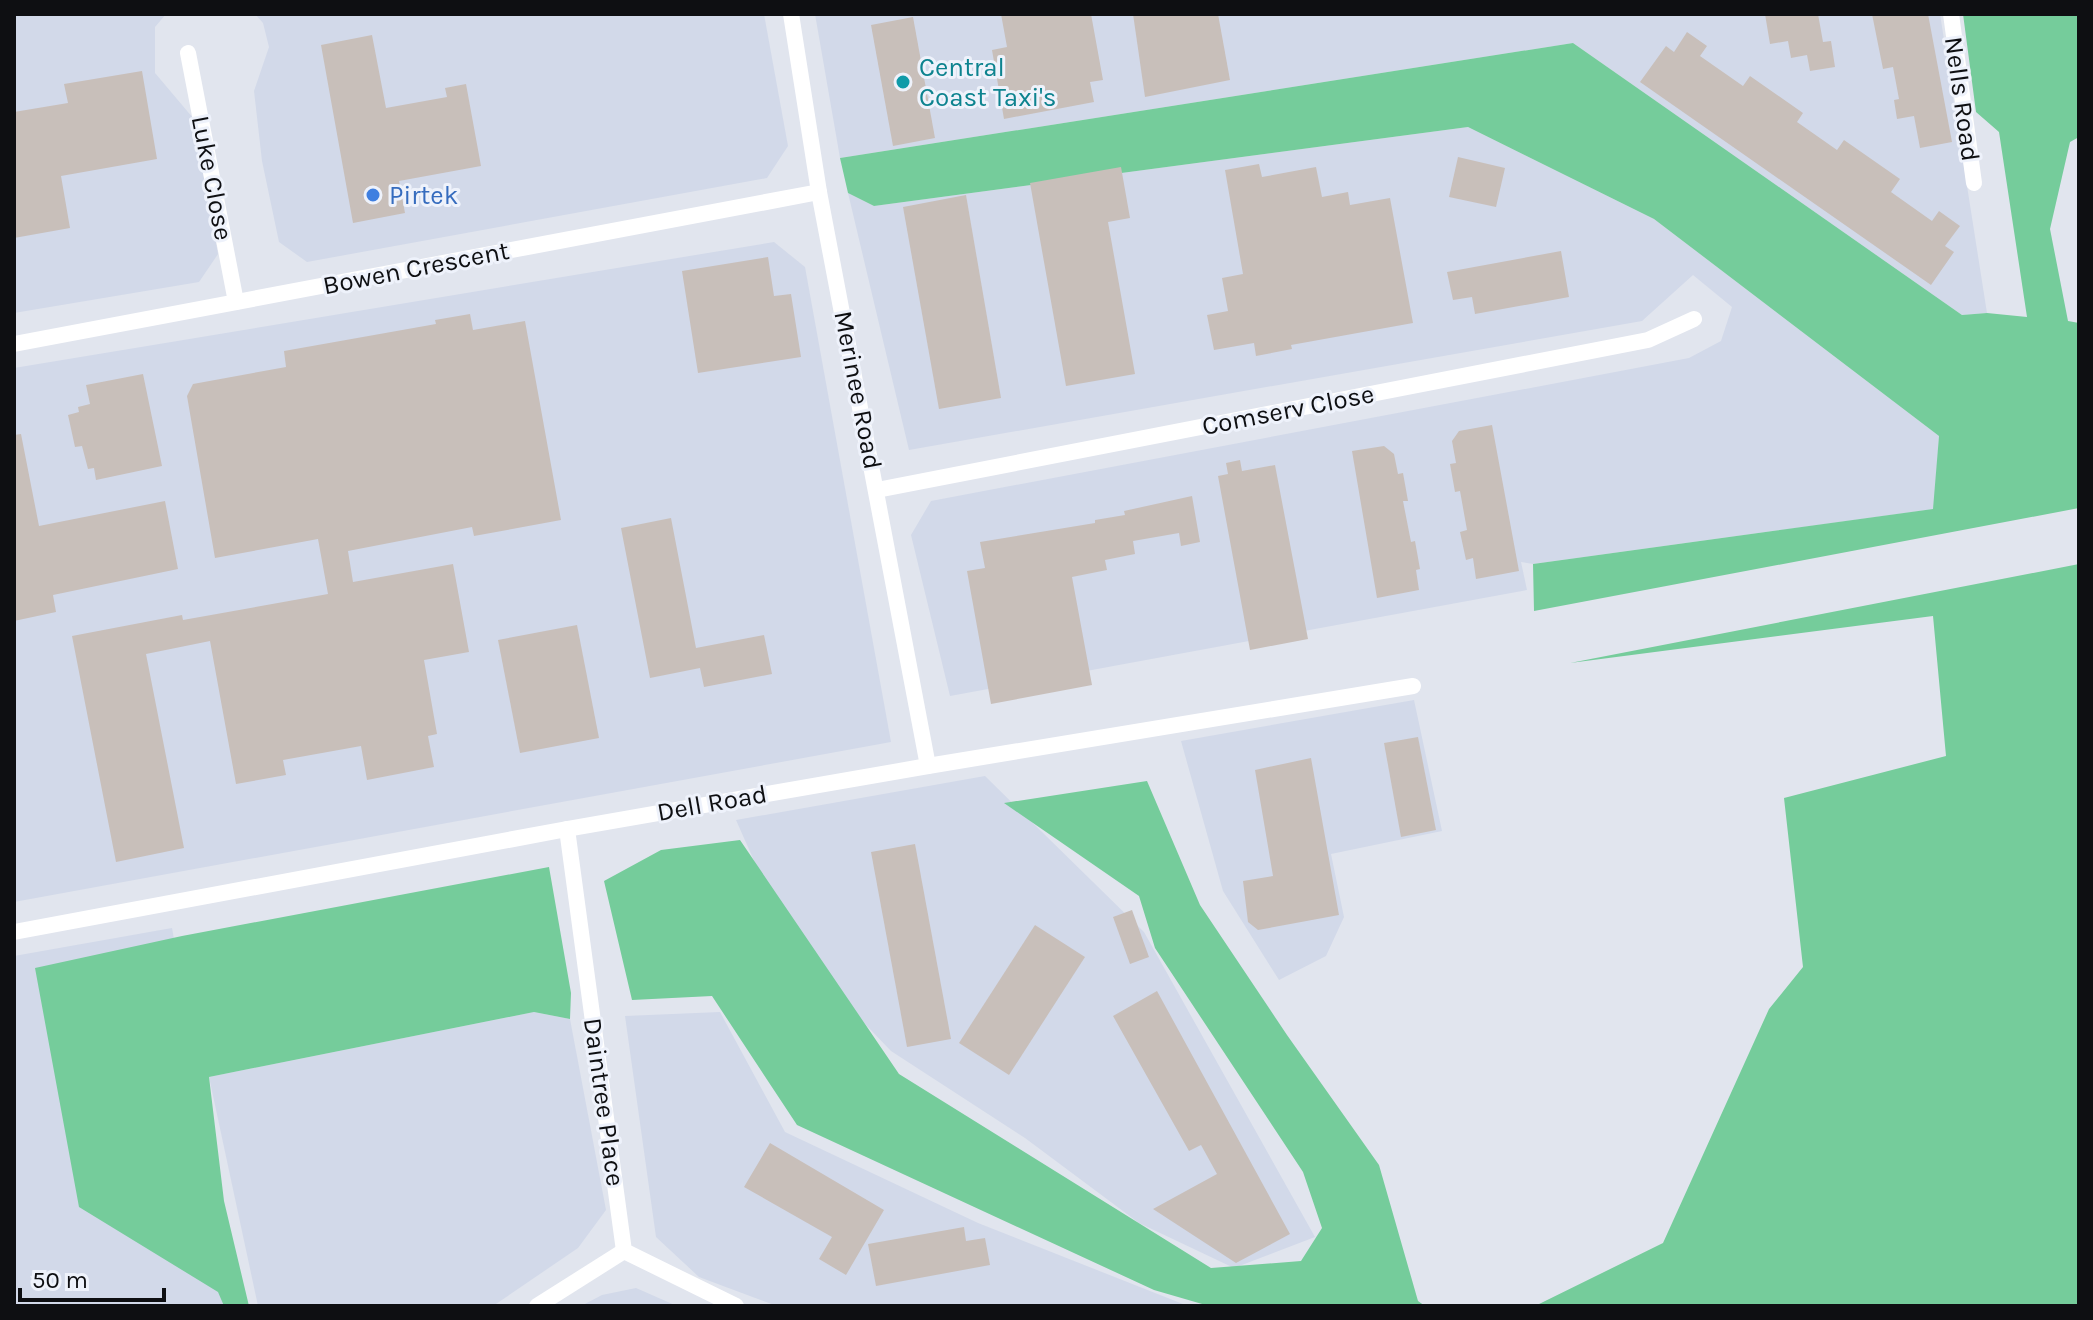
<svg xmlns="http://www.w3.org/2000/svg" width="2093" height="1320" viewBox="0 0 2093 1320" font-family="Karla,sans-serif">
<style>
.built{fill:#d2d9e9}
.forest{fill:#75cc9b}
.building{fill:#c8bfba}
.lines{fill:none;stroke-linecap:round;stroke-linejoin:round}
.street{stroke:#fff;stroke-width:16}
.culture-dot{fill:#0f9aa8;stroke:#eef2fb;stroke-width:3}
.shop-dot{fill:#3f7fe0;stroke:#eef2fb;stroke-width:3}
.labels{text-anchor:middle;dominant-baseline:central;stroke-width:6;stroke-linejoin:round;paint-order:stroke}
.culture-label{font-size:26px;fill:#0d838f;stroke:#eef2fb;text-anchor:start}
.street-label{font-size:26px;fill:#0e0f12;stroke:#eef2fb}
.shop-label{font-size:26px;fill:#366cbe;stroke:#eef2fb;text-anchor:start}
</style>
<rect width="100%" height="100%" fill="#e1e5ee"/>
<g class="built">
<path d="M14 14H166L155 27V73L193 118 218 254 199 282 14 313Z"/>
<path d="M255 14H764L788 146 767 178 307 262 279 242 262 161 254 91 269 47 263 23Z"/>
<path d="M815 14H1940L1987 313 1962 315 1573 43 840 158Z"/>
<path d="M1468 127 1654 219 1939 436 1934 509 1533 564 1521 562 1527 590 950 696 911 535 931 501 1689 358 1721 341 1732 307 1693 275 1642 321 909 450 848 193 874 206Z"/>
<path d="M774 242 805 267 891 742 14 902V368Z"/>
<path d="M1414 700 1442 831 1331 854 1344 917 1326 956 1279 980 1223 891 1181 741Z"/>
<path d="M985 776 1144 932 1315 1237 1234 1268 1139 1223 1025 1138 891 1051 793 949 736 820Z"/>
<path d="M172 928 240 1306H14V956Z"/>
<path d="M534 1012 570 1019 606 1210 578 1248 493 1306H258L209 1077Z"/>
<path d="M720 1012 785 1132 978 1223 1188 1306H777L699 1277 656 1237 625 1016Z"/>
<path d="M636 1288 677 1306H581L602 1295Z"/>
</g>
<g class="forest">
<path d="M1963 14H2079V137L2070 142 2050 229 2068 321 2079 323V508L1534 611 1533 564 1933 509 1939 436 1654 219 1468 127 874 206 848 193 840 158 1573 43 1962 315 1987 313 2027 317 1999 132 1976 112Z"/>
<path d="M2079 564V1306H1535L1663 1243 1769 1009 1803 967 1784 798 1946 756 1933 616 1570 663Z"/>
<path d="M1147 781 1200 905 1287 1035 1379 1165 1418 1301 1425 1306H1209L1154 1290 797 1125 712 996 632 1000 604 881 661 850 740 840 899 1074 1211 1268 1301 1261 1322 1228 1303 1172 1155 948 1139 896 1004 803Z"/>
<path d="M549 867 571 993 570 1019 534 1012 209 1077 224 1201 249 1306H224L218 1292 79 1207 35 968 182 936Z"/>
</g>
<g class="building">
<path d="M1001 14H1091L1103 80 1090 82 1094 102 1004 119 992 50 1007 47Z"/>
<path d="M1133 14H1218L1230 80 1145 97Z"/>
<path d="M1765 14H1818L1823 42 1831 41 1835 67 1810 71 1807 55 1791 58 1788 41 1770 44Z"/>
<path d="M1872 14H1928L1952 142 1920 148 1914 116 1897 119 1894 100 1899 99 1893 67 1883 69Z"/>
<path d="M913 17 935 138 893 146 871 25Z"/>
<path d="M1687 32 1707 46 1700 56 1743 86 1750 76 1803 113 1797 122 1837 150 1844 140 1900 179 1891 192 1932 221 1939 211 1960 226 1945 246 1954 252 1931 285 1640 82 1666 46 1674 52Z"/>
<path d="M372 35 386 108 447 97 445 88 466 84 481 166 399 181 405 213 353 223 321 45Z"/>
<path d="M142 71 157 159 61 176 70 228 14 238V112L68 103 64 84Z"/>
<path d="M1458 157 1505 168 1496 207 1449 197Z"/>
<path d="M1259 164 1262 177 1316 167 1322 197 1348 192 1350 205 1390 198 1413 323 1291 345 1292 349 1256 356 1254 343 1214 350 1207 315 1228 311 1222 278 1243 274 1225 170Z"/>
<path d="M1121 167 1130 218 1108 222 1135 374 1066 386 1030 183Z"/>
<path d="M966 195 1001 398 939 409 903 207Z"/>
<path d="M1561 251 1569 297 1475 314 1472 297 1453 300 1447 272Z"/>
<path d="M768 257 774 296 791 294 801 357 698 373 682 271Z"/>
<path d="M470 314 473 330 525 321 561 520 474 536 472 527 348 551 353 582 453 564 469 652 424 660 437 734 428 736 434 767 367 780 361 746 283 760 286 775 236 784 210 641 146 654 184 848 116 862 72 636 182 615 183 620 328 594 318 539 215 558 187 396 193 384 286 367 284 351 436 324 435 320Z"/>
<path d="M143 374 162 466 96 480 94 468 88 469 82 446 75 447 68 415 79 412 78 407 90 404 86 385Z"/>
<path d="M1492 425 1519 571 1476 579 1473 558 1466 560 1460 532 1467 530 1460 491 1455 492 1450 464 1456 463 1452 441 1459 431Z"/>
<path d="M21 434 39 526 165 501 178 569 53 595 56 612 14 621V435Z"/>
<path d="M1384 446 1394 454 1398 474 1403 473 1408 501H1403L1411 542 1415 541 1420 569 1416 570 1419 590 1377 598 1352 451Z"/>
<path d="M1240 460 1242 471 1275 465 1308 639 1250 650 1218 476 1228 474 1226 463Z"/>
<path d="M1192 496 1200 542 1181 546 1179 533 1133 541 1135 554 1105 560 1107 570 1072 577 1092 685 991 704 967 571 985 568 980 542 1095 523V520L1125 515 1124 511Z"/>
<path d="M671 518 696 648 764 635 772 674 704 687 700 668 650 678 621 528Z"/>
<path d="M577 625 599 738 520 753 498 640Z"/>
<path d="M1418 737 1436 830 1401 837 1384 743Z"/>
<path d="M1311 758 1339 915 1258 930 1248 922 1243 881 1273 876 1255 770Z"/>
<path d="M915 844 951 1039 907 1047 871 852Z"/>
<path d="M1132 910 1149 957 1130 964 1113 917Z"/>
<path d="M1035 925 1085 957 1009 1075 959 1043Z"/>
<path d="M1157 991 1290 1234 1236 1263 1153 1209 1217 1174 1201 1145 1189 1151 1113 1016Z"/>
<path d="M770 1143 884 1210 846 1275 819 1259 832 1237 744 1187Z"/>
<path d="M964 1227 966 1241 985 1238 990 1265 876 1286 868 1244Z"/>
</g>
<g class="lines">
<g class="street">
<path d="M791 14 819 192 928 766"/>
<path d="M1951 14 1974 183"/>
<path d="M188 53 236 302"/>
<path d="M14 344 819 192"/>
<path d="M877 490 1648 340 1694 319"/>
<path d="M567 829 624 1251 736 1306"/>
<path d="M14 932 567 829 928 766 1413 686"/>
<path d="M537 1306 624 1251"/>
</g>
</g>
<circle class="culture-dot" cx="903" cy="82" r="8"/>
<circle class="shop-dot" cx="373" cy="195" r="8"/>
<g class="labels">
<g class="culture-label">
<text x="919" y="67">Central<tspan x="919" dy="30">Coast Taxi's</tspan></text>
</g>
<g class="street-label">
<text transform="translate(1962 99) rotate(82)">Nells Road</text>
<text transform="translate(212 178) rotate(79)">Luke Close</text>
<text transform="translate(416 268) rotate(-11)">Bowen Crescent</text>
<text transform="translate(858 390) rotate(79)">Merinee Road</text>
<text transform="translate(1288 410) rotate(-11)">Comserv Close</text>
<text transform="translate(712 803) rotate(-10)">Dell Road</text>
<text transform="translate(604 1102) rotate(82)">Daintree Place</text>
</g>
<g class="shop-label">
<text x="389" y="195">Pirtek</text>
</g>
</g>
<rect width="2093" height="1320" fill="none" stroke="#0e0f12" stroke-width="32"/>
<path d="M20 1288v12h144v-12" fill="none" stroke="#0e0f12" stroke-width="4"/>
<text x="32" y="1288" font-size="24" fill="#0e0f12" stroke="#eef2fb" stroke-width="6" paint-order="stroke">50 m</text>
</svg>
